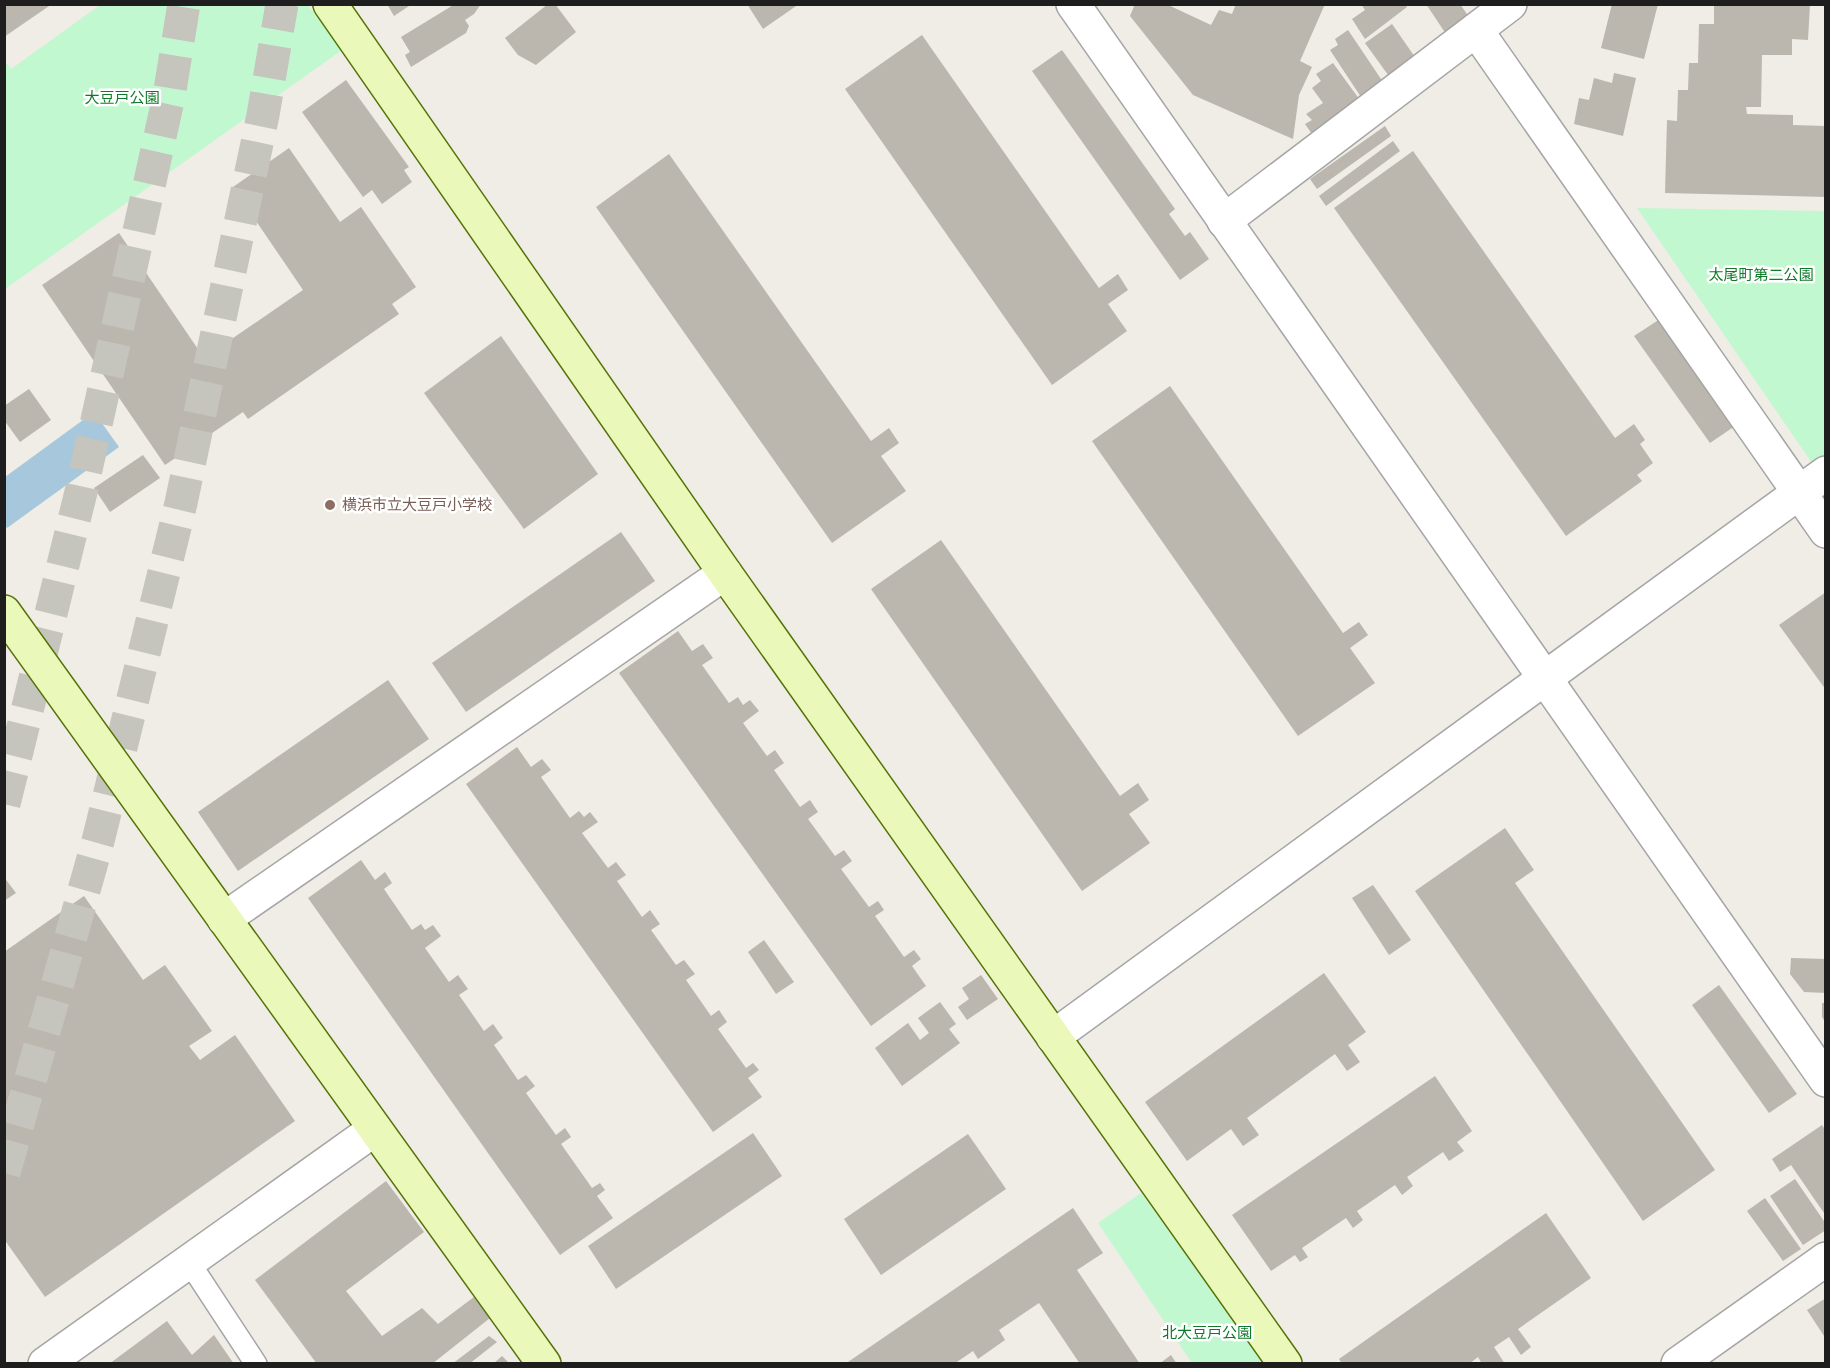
<svg xmlns="http://www.w3.org/2000/svg" width="1830" height="1368" viewBox="0 0 1830 1368" font-family="'Source Sans 3','Noto Sans JP',sans-serif">
<style>
.park{fill:#c2f8d0}
.water{fill:#a6c7dc}
.building{fill:#bbb6ae}
.lines{fill:none;stroke-linecap:round;stroke-linejoin:round}
.highway-tunnel{stroke:#c5c4bd;stroke-width:33;stroke-dasharray:33 16;stroke-linecap:butt}
.lane-casing{stroke:#a5a5a5;stroke-width:24}
.street-casing{stroke:#a5a5a5;stroke-width:36}
.secondary-casing{stroke:#567307;stroke-width:36}
.lane{stroke:#fff;stroke-width:21}
.street{stroke:#fff;stroke-width:33}
.secondary{stroke:#eaf8ba;stroke-width:33}
.education-dot{fill:#8d6e63;stroke:#fff;stroke-width:2}
.labels{text-anchor:middle;dominant-baseline:central;stroke-width:5;stroke-linejoin:round;paint-order:stroke}
.park-label{font-size:15px;fill:#0e7a29;stroke:#fff}
.education-label{font-size:15px;fill:#785e54;stroke:#fff;text-anchor:start}
</style>
<rect width="100%" height="100%" fill="#efede5"/>
<g class="park">
<path d="M100 5H308L342 50 5 289V62L11 69Z"/>
<path d="M1637 208 1825 211V482Z"/>
<path d="M1141 1193 1265 1363H1192L1098 1223Z"/>
</g>
<path class="water" d="M94 412 119 447 7 528 4 524 5 477Z"/>
<g class="building">
<path d="M4 4H52L4 37Z"/>
<path d="M387 4H412L394 16Z"/>
<path d="M455 4H481L474 14 465 20 469 26 466 33 411 67 405 55 410 52 401 37Z"/>
<path d="M548 4H555L576 32 536 65 518 55 505 38Z"/>
<path d="M747 4H799L763 29Z"/>
<path d="M1135 4H1166L1211 25 1219 10 1232 14 1236 4H1325L1300 61 1312 67 1299 95 1293 139 1193 95 1130 16Z"/>
<path d="M1361 4H1405L1407 7 1365 39 1352 19 1365 10Z"/>
<path d="M1426 4H1460L1471 20 1448 37Z"/>
<path d="M1612 4H1658L1644 59 1601 48Z"/>
<path d="M1714 4H1810L1808 40 1792 39V55H1762L1761 107H1746L1747 114 1793 115V125L1826 126V197L1665 193 1667 120 1677 121 1678 90H1688L1689 63H1698L1699 24H1714Z"/>
<path d="M1392 24 1417 60 1391 79 1365 43Z"/>
<path d="M1348 30 1383 82 1361 97 1330 50 1338 45 1335 39Z"/>
<path d="M922 35 1099 288 1118 274 1128 290 1108 304 1127 331 1052 385 845 89Z"/>
<path d="M1062 50 1175 209 1169 214 1185 236 1190 232 1209 259 1180 280 1032 71Z"/>
<path d="M1333 63 1362 103 1314 137 1305 124 1312 120 1306 114 1323 103 1312 88 1321 81 1316 74Z"/>
<path d="M1614 73 1636 78 1623 136 1574 124 1579 98 1589 100 1594 78 1612 83Z"/>
<path d="M346 80 409 167 404 170 412 182 382 204 372 190 363 197 302 112Z"/>
<path d="M1385 126 1391 136 1317 189 1310 179Z"/>
<path d="M1393 141 1400 151 1326 206 1319 196Z"/>
<path d="M289 148 340 222 361 207 416 287 392 304 399 314 248 419 243 412 165 465 42 285 119 233 204 358 303 290 233 187Z"/>
<path d="M1413 151 1615 438 1634 424 1645 440 1640 444 1653 463 1637 475 1642 481 1566 536 1334 208Z"/>
<path d="M669 154 871 441 889 428 899 443 881 456 906 491 832 543 596 207Z"/>
<path d="M1660 319 1735 426 1710 443 1634 336Z"/>
<path d="M501 336 598 474 524 529 424 393Z"/>
<path d="M1170 386 1343 633 1359 622 1368 635 1350 648 1375 683 1298 736 1092 441Z"/>
<path d="M29 389 51 420 20 442 4 420V406Z"/>
<path d="M143 455 160 478 110 512 94 488Z"/>
<path d="M621 532 655 581 466 712 432 663Z"/>
<path d="M941 540 1120 796 1138 783 1149 800 1129 814 1150 843 1082 891 871 589Z"/>
<path d="M1826 592V690L1779 625Z"/>
<path d="M678 631 692 651 703 644 713 658 702 665 729 703 738 697 743 705 750 700 759 711 743 723 767 756 775 750 784 763 774 770 800 807 810 800 818 812 808 819 835 856 844 850 852 861 841 869 869 907 878 901 884 910 875 916 904 957 914 950 921 959 912 966 926 986 871 1026 619 673Z"/>
<path d="M388 680 429 739 238 871 198 812Z"/>
<path d="M517 747 531 767 542 759 551 770 541 777 570 818 579 811 584 817 590 812 598 822 582 833 608 868 616 862 626 875 617 881 642 917 650 910 660 924 651 930 676 965 684 960 695 974 686 980 711 1016 719 1010 727 1022 718 1029 746 1068 753 1063 759 1070 748 1078 762 1097 713 1132 466 784Z"/>
<path d="M1505 828 1534 870 1515 883 1715 1170 1643 1221 1415 891Z"/>
<path d="M361 860 375 880 385 872 392 883 384 889 412 930 421 924 425 930 433 925 441 936 425 948 449 982 458 975 468 989 459 995 484 1031 493 1024 503 1038 494 1045 518 1080 526 1075 535 1086 526 1093 556 1135 565 1128 571 1137 561 1144 592 1188 600 1183 605 1190 597 1196 613 1218 560 1255 308 898Z"/>
<path d="M4 877 16 893 4 901Z"/>
<path d="M1373 885 1411 940 1389 955 1352 898Z"/>
<path d="M84 896 143 980 165 965 212 1031 189 1046 200 1060 235 1035 295 1121 45 1297 4 1239V952Z"/>
<path d="M764 940 794 982 776 994 748 952Z"/>
<path d="M1791 958 1826 959V993L1804 992 1790 974Z"/>
<path d="M1324 973 1366 1032 1348 1045 1360 1062 1347 1071 1335 1054 1247 1118 1259 1135 1243 1146 1231 1129 1187 1161 1145 1102Z"/>
<path d="M981 975 998 999 967 1020 958 1007 969 999 962 988Z"/>
<path d="M1719 985 1797 1094 1769 1113 1692 1005Z"/>
<path d="M940 1002 956 1024 949 1029 960 1043 902 1086 875 1048 908 1023 920 1040 929 1033 918 1018Z"/>
<path d="M1822 1003H1826V1023L1822 1017Z"/>
<path d="M1435 1076 1472 1131 1457 1142 1464 1151 1449 1161 1443 1152 1407 1177 1413 1186 1402 1195 1395 1185 1357 1211 1363 1220 1353 1228 1346 1218 1302 1248 1308 1257 1300 1262 1295 1255 1271 1271 1232 1215Z"/>
<path d="M1822 1125 1826 1131V1216L1791 1165 1780 1172 1772 1159Z"/>
<path d="M753 1133 782 1176 616 1289 588 1246Z"/>
<path d="M968 1134 1006 1189 881 1275 844 1219Z"/>
<path d="M1795 1179 1826 1224V1230L1803 1245 1770 1196Z"/>
<path d="M386 1181 424 1232 346 1291 382 1336 422 1308 438 1324 474 1297 490 1318 432 1364H317L255 1280Z"/>
<path d="M1765 1198 1801 1249 1783 1261 1747 1211Z"/>
<path d="M1073 1208 1103 1253 1077 1270 1140 1364H1080L1039 1303 999 1330 1005 1340 978 1359 973 1351 954 1364H845Z"/>
<path d="M1546 1213 1591 1278 1518 1329 1531 1347 1521 1355 1509 1337 1494 1347 1505 1364H1482L1478 1357 1469 1364H1342L1339 1359Z"/>
<path d="M1826 1298V1339L1807 1310Z"/>
<path d="M167 1321 192 1355 214 1335 234 1364H109Z"/>
<path d="M489 1336 497 1342 469 1364H452Z"/>
<path d="M1171 1355 1177 1364H1159Z"/>
<path d="M502 1356 510 1364H493Z"/>
</g>
<g class="lines">
<g class="highway-tunnel">
<path d="M4 804 81 492 169 96 184 4"/>
<path d="M4 1173 98 841 181 503 263 115 282 4"/>
</g>
<defs>
<path id="lane" d="M189 1262 256 1364"/>
<g id="street">
<path d="M1073 4 1826 1080"/>
<path d="M1476 30 1826 531"/>
<path d="M1224 221 1510 4"/>
<path d="M224 919 725 573"/>
<path d="M1053 1037 1826 473"/>
<path d="M45 1364 375 1129"/>
<path d="M1678 1364 1826 1259"/>
</g>
<g id="secondary">
<path d="M330 4 725 573 1285 1364"/>
<path d="M4 612 544 1364"/>
</g>
</defs>
<use href="#lane" class="lane-casing"/>
<use href="#street" class="street-casing"/>
<use href="#secondary" class="secondary-casing"/>
<use href="#lane" class="lane"/>
<use href="#street" class="street"/>
<use href="#secondary" class="secondary"/>
</g>
<circle class="education-dot" cx="330" cy="505" r="6"/>
<g class="labels">
<g class="park-label">
<text x="122" y="98">大豆戸公園</text>
<text x="1761" y="275">太尾町第二公園</text>
<text x="1207" y="1333">北大豆戸公園</text>
</g>
<g class="education-label">
<text x="342" y="505">横浜市立大豆戸小学校</text>
</g>
</g>
<rect width="1830" height="1368" fill="none" stroke="#1e1e1e" stroke-width="12"/>
</svg>
